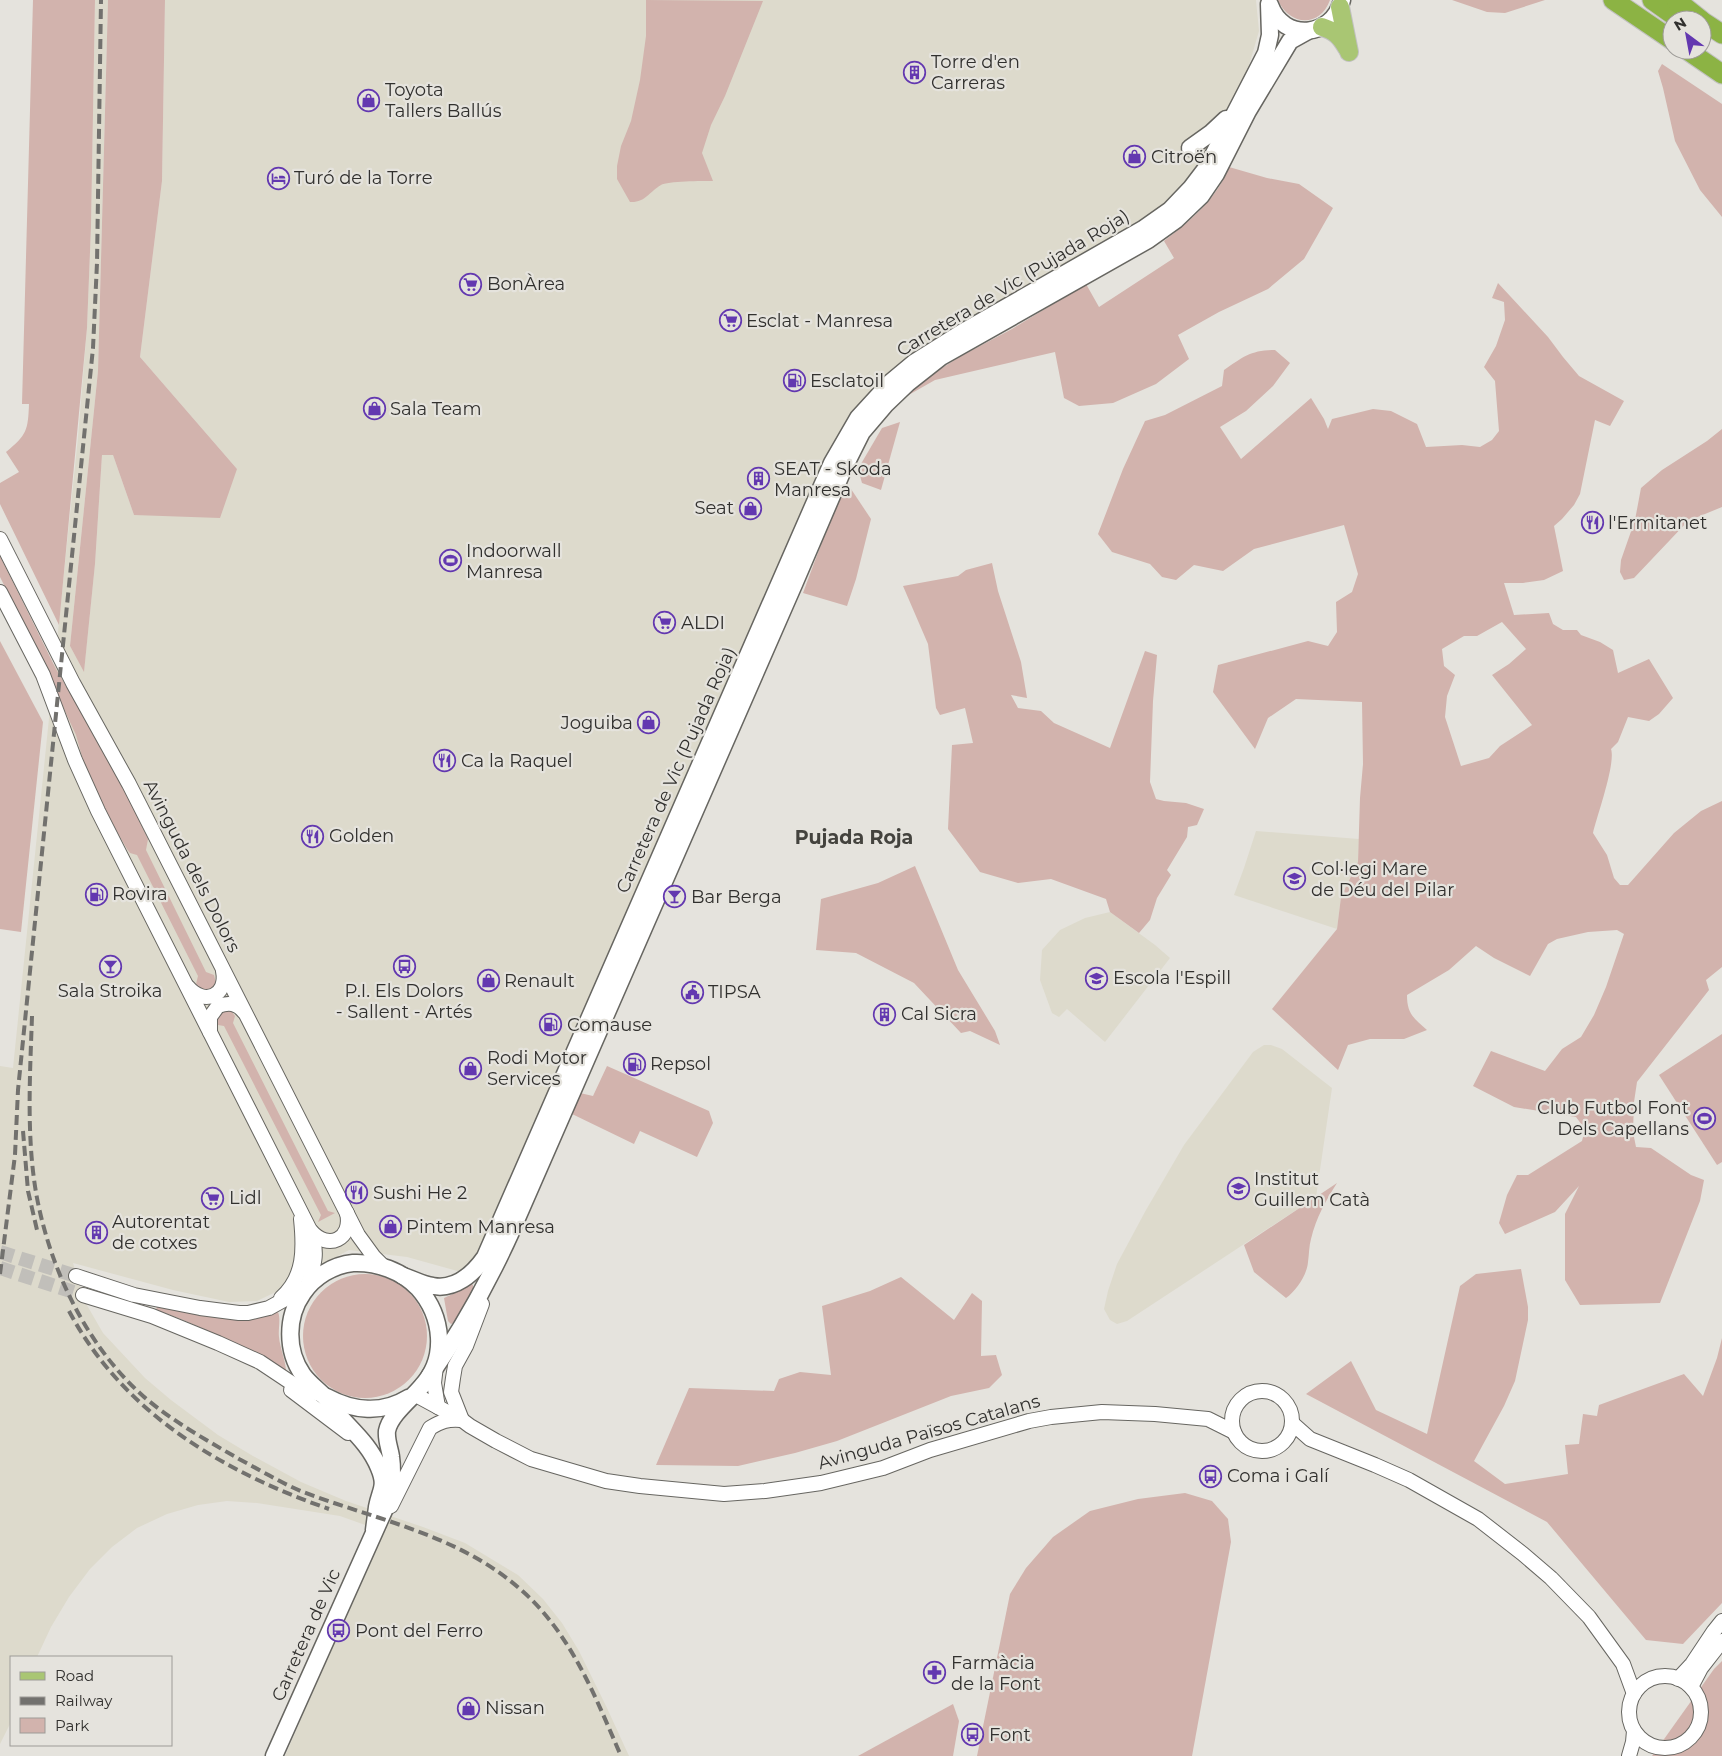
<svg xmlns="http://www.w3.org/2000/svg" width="1722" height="1756" viewBox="0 0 1722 1756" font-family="Montserrat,sans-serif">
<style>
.built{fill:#dddacc}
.green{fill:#d2b3ad;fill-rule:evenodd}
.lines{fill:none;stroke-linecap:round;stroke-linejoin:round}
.tertiary-tunnel{stroke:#c1bfba;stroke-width:14;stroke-dasharray:14 7;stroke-linecap:butt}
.tertiary-casing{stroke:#676661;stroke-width:16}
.secondary-casing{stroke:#676661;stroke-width:19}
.primary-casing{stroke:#c1c1c0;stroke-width:20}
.trunk-casing{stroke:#c1c1c0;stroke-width:21}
.tertiary{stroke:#fff;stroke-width:14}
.secondary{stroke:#fff;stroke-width:16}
.primary{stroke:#a9c673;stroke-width:18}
.trunk{stroke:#8cb344;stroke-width:19}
.rail{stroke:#72716e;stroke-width:4;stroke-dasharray:10 5;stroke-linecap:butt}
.labels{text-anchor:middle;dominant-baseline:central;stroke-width:4.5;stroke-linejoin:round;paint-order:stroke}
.poi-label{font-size:18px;fill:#31302e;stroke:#e5e3dd;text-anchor:start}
.street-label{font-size:18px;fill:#31302e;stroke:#e5e3dd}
.neighbourhood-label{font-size:19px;font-weight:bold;fill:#44433e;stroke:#e5e3dd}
</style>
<rect width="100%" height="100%" fill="#e5e3dd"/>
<g class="built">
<path d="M95 0H108L98 371 70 646 84 671 95 564 102 455H113L134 515H150L237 469 140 357 162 181 165 0H1256L1259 31 1245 79 1207 150 1177 195 1130 229 862 404 499 1245 461 1272 407 1257 349 1250 303 1275 282 1289 257 1301 229 1302 173 1290 73 1263 84 1300 103 1333 145 1378 171 1400 218 1435 253 1456 301 1482 346 1501 423 1527 465 1543 518 1575 543 1599 562 1623 579 1651 607 1708 629 1756H285L382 1531 340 1516 257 1503 227 1501 198 1505 167 1514 137 1528 112 1547 90 1569 69 1597 51 1627 37 1657H11V1722L0 1744V1066L13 1068 78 437 87 328 91 227Z"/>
<path d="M1256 831 1359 839 1358 862 1341 897 1337 929 1234 895 1244 868Z"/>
<path d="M1110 912 1155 945 1170 958 1105 1042 1067 1009 1059 1017 1052 1013 1040 980 1042 950 1060 930 1085 918Z"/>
<path d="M1264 1045H1271L1282 1049 1332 1088 1316 1197 1127 1321 1117 1324 1110 1320 1104 1309 1108 1291 1117 1264 1146 1210 1184 1145 1253 1052Z"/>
</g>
<g class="green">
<path d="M33 0H95L91 227 87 328 59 625 0 504V483L19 472 6 452C27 435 28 430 29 404H22Z"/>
<path d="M108 0H165L162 181 140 357 237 469 220 518 134 515 113 455H102L95 564 84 672 70 646 98 371Z"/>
<path d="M646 0 763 1 725 96 711 125 702 153 713 181C703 181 667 181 661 185 649 192 645 203 630 202L617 179V166L621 146 631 121 640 80 646 36Z"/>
<path d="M1278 0H1330C1320 28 1289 26 1278 0Z"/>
<path d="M1452 0H1545L1505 13 1487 12Z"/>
<path d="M1662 64 1722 104V217L1700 190 1675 141 1663 88 1658 71Z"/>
<path d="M1229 167 1267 178 1299 184 1333 208 1304 259 1268 289 1219 312 1178 335 1189 359 1156 384 1113 403 1079 406 1064 398 1055 352 935 380 891 405 926 378 961 356 1012 329 1086 284 1099 307 1174 258 1164 241C1191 220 1216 200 1229 167Z"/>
<path d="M1498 283 1548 337 1563 357 1579 376 1624 401 1610 426 1595 420 1580 494 1574 505 1562 519 1554 526 1563 571 1544 580 1523 583H1504L1514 615 1549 613 1553 624 1563 630H1577L1581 635 1600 642 1613 650 1618 673 1649 659 1673 698 1659 714 1649 721 1628 717 1618 742 1611 749C1616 763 1597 816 1593 833L1607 855 1614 878 1620 885H1628L1674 833 1701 811 1722 801V967L1706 980 1709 990 1637 1082 1634 1102 1633 1132 1636 1147 1651 1148 1691 1175 1704 1180 1700 1201 1660 1303 1580 1305 1565 1280V1214L1579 1186 1555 1212 1505 1234 1499 1223 1507 1195 1517 1175H1528L1582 1141 1585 1129 1576 1117 1514 1107 1473 1086 1491 1051 1545 1071 1562 1049 1581 1037 1594 1015 1606 987 1624 934 1617 930 1588 932 1557 939 1548 944 1530 976 1494 958 1476 946 1449 970 1407 995C1407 1013 1413 1018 1427 1030L1404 1039H1370L1348 1045 1338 1070 1272 1009 1337 929 1341 897 1358 862 1360 798 1363 764 1362 702 1296 699 1268 718 1255 749 1213 692 1218 665 1308 641 1328 646 1337 632 1336 602 1352 592 1358 574 1344 525 1254 549 1223 571 1194 565 1176 580 1162 577 1150 564 1112 552 1098 534 1123 469 1145 421 1165 415 1222 386 1224 370C1243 357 1251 350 1275 350L1290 363 1273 386 1246 411 1220 427 1241 459 1311 398 1324 419 1328 429 1332 419 1373 409 1391 411 1417 424 1426 447 1462 445 1480 447 1492 440 1499 431 1495 381 1484 367 1496 346 1505 320 1504 302 1492 298ZM1502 622 1526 649 1509 664 1492 675 1532 725 1500 746 1489 758 1461 766 1445 717 1447 696 1455 675 1444 666 1442 649 1464 636H1477Z"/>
<path d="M900 422 881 490 862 483 858 469 882 428Z"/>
<path d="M1722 429V507L1688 521 1634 578 1624 580 1620 572 1621 560 1635 520 1641 488 1662 470 1707 441Z"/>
<path d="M845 480 871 519 856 579 847 606 803 593Z"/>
<path d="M0 556 56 669 110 760 148 839 146 850 206 972 214 975 216 983 213 988 208 990 199 988 196 984 198 976 137 855 130 853 127 849 99 801 84 764 76 735 40 657 0 577Z"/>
<path d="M992 563 998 591 1021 662 1027 698 1011 695 1018 708 1041 711 1054 723 1110 748 1145 651 1157 655 1153 701 1150 782 1156 799 1164 801 1186 803 1204 809 1197 825 1188 827 1187 837 1167 870 1171 875 1157 898 1150 920 1139 933 1110 912 1106 899 1051 879 1018 883 980 872 948 829 952 745 973 743 965 708 940 715 936 708 928 644 903 586 958 576 966 570Z"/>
<path d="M0 641 43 722 21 932 0 929Z"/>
<path d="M915 866 958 970 995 1031 1000 1045 970 1031 961 1033 914 983 856 953 816 950 821 899 878 883Z"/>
<path d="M224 1010 232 1012 235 1016 233 1023 328 1211 335 1213 318 1222 321 1215 224 1026 218 1025C216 1018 218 1013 224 1010Z"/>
<path d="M1722 1034V1162L1717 1165 1659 1075Z"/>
<path d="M607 1066 709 1111 713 1123 697 1157 640 1131 634 1144 572 1114 580 1093 593 1096Z"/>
<path d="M1337 1183C1326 1200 1316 1218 1311 1239 1309 1246 1309 1255 1308 1262 1307 1275 1296 1291 1286 1298L1254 1272 1244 1245Z"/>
<path d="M1521 1269 1528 1307V1320L1515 1381 1504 1406 1474 1461 1505 1484 1568 1474 1565 1445 1579 1444 1583 1414 1597 1416 1599 1405 1684 1374 1703 1396 1717 1358 1722 1338V1603L1683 1644 1646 1640 1547 1522 1306 1394 1351 1361 1376 1410 1427 1434 1460 1286 1476 1274Z"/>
<circle cx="365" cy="1336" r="62"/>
<path d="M901 1277 954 1320 972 1293 982 1301 981 1356 996 1355 1002 1375 989 1388 951 1396 837 1441 795 1453 738 1466 656 1465 689 1388 774 1391 779 1379 800 1372 831 1375 822 1306 870 1291Z"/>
<path d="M470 1283 473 1285V1290L456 1322 451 1324 448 1321 444 1298 459 1291Z"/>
<path d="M157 1306C191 1311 246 1326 278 1312 281 1319 278 1329 279 1337 280 1348 285 1359 286 1370L284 1371C243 1348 201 1325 156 1310Z"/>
<path d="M1185 1493 1212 1501 1228 1519 1231 1542 1192 1756H977L1010 1594 1026 1568 1053 1537 1090 1511 1138 1499Z"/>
<path d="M1722 1661V1756H1652L1714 1669Z"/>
<path d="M953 1704 959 1721 953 1756H858Z"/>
</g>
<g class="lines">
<g class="tertiary-tunnel">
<path d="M0 1252 76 1276"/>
<path d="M0 1268 83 1295"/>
</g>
<defs>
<g id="tertiary">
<path d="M0 539 73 683 129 784 358 1235 374 1257 385 1268"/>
<path d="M0 592 43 675 75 760 98 811 310 1230C319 1253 314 1265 307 1287L269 1308 248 1313H239L200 1308 134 1295 76 1276"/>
<path d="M188 987C204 1006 228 996 223 971"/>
<path d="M210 1032V1017L218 1006C229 1002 237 1003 244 1012"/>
<path d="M311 1231C328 1251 353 1239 347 1213"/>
<path d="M83 1295 152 1316 218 1343 260 1362 299 1388 323 1395"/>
<path d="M281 1298C305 1277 304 1248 301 1219"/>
<path d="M436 1366 434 1383 438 1407"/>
<path d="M291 1390 348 1433"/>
<circle cx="1262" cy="1421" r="30"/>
<path d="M414 1394 462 1420 470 1426 496 1441 531 1459 606 1481 640 1486 724 1494 765 1491 821 1483 883 1468 930 1450 1029 1421 1051 1417 1102 1412 1155 1414 1208 1419 1234 1432"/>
<path d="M462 1420 451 1392 453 1378 455 1366 466 1346 482 1304"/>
<path d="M1292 1423 1310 1439 1375 1465 1409 1480 1478 1519 1523 1554 1551 1578 1589 1617 1623 1664 1634 1694"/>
<path d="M391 1506 430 1428C441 1421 448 1419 461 1420"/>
<circle cx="1665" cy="1712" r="36"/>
<path d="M1678 1679 1692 1664 1714 1631 1722 1621"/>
<path d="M1691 1687 1701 1668 1722 1641"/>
<path d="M1629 1756 1633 1742 1634 1731"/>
</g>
<g id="secondary">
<path d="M1270 5C1283 42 1333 38 1342 0"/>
<path d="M1190 148 1211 133 1226 119"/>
<path d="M403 1276C413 1279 423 1285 433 1286 455 1290 473 1274 485 1257L832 463 858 418 891 382 915 362 961 333 1143 229 1170 210 1191 188 1207 167 1266 53 1270 35 1269 4"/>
<path d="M429 1377C461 1331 488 1283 511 1232L795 582 843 470 862 432 885 405 908 383 941 357 1148 240 1176 220 1201 196 1216 174 1248 111 1290 41 1308 31"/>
<path d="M327 1397C353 1411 382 1414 408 1398"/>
<path d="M274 1756 391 1495C392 1482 393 1470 391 1457 390 1449 386 1440 387 1431 390 1415 411 1399 421 1387 448 1359 443 1316 418 1288 402 1271 377 1262 353 1263 333 1265 314 1277 303 1293 286 1317 286 1351 303 1375 309 1383 317 1389 324 1396 331 1404 336 1412 343 1420 357 1435 371 1448 379 1468 387 1487 380 1490 377 1507 376 1515 375 1522 374 1530"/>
</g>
<g id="primary">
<path d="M1340 7 1349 52"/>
<path d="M1322 27C1335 31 1340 36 1347 48"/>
</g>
<g id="trunk">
<path d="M1613 0 1672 40"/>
<path d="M1652 0 1680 20"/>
<path d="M1676 0 1701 20"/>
<path d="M1702 21 1722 34"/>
<path d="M1687 50 1722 74"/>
</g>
</defs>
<use href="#tertiary" class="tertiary-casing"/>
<use href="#secondary" class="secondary-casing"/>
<use href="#primary" class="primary-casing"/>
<use href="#trunk" class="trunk-casing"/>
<use href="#tertiary" class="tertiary"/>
<use href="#secondary" class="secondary"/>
<use href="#primary" class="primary"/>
<use href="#trunk" class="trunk"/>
<g class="rail">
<path d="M32 1016C30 1076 26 1139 37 1198 51 1271 87 1346 143 1396 172 1421 206 1440 239 1459 260 1470 281 1483 303 1492 377 1520 459 1535 520 1589 571 1633 595 1696 621 1756"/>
<path d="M23 1131 28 1191 37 1230"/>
<path d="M0 1274 15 1155 18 1090 93 348 97 263 101 0"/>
<path d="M69 1311C123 1413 223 1472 329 1509"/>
</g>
</g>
<defs>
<symbol id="building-ring" viewBox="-11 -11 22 22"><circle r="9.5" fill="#e5e3dd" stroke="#6338b0" stroke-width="1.5"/><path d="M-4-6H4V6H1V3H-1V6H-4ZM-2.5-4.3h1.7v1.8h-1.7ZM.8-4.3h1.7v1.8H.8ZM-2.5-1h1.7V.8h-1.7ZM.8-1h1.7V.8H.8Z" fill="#6338b0"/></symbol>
<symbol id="shop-ring" viewBox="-11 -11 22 22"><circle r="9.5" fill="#e5e3dd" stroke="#6338b0" stroke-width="1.5"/><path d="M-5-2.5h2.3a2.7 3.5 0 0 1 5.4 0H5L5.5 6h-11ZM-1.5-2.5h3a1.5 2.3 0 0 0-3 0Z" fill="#6338b0"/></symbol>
<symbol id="hotel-ring" viewBox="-11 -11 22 22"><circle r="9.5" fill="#e5e3dd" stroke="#6338b0" stroke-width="1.5"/><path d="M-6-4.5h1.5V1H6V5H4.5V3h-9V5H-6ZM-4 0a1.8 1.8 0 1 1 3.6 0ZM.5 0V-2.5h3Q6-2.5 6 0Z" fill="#6338b0"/></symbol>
<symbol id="supermarket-ring" viewBox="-11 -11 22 22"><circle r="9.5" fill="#e5e3dd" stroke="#6338b0" stroke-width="1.5"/><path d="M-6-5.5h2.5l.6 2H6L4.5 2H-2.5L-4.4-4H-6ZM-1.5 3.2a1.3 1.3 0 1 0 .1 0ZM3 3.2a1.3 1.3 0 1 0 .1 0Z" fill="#6338b0"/></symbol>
<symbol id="fuel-ring" viewBox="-11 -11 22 22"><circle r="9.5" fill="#e5e3dd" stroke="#6338b0" stroke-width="1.5"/><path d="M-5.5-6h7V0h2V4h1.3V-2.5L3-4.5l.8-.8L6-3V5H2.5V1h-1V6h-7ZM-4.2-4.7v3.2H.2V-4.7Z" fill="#6338b0"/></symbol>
<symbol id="restaurant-ring" viewBox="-11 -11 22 22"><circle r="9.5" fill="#e5e3dd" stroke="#6338b0" stroke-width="1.5"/><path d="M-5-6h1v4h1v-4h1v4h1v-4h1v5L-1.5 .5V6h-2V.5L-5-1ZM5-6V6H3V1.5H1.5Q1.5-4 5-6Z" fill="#6338b0"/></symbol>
<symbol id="stadium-ring" viewBox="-11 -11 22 22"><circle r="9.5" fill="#e5e3dd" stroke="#6338b0" stroke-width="1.5"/><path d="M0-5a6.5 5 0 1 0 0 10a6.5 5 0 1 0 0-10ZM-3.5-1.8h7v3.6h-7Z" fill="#6338b0"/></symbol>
<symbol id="school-ring" viewBox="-11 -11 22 22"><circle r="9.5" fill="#e5e3dd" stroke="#6338b0" stroke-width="1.5"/><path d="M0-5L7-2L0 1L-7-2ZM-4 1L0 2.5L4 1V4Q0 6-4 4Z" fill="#6338b0"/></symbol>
<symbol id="bar-ring" viewBox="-11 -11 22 22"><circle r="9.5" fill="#e5e3dd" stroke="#6338b0" stroke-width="1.5"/><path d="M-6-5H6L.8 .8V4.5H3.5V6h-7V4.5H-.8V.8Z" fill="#6338b0"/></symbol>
<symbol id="bus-ring" viewBox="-11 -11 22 22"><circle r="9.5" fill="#e5e3dd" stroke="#6338b0" stroke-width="1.5"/><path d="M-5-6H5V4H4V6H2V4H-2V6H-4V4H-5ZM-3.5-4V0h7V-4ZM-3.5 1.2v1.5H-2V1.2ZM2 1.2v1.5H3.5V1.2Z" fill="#6338b0"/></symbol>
<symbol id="civic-ring" viewBox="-11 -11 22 22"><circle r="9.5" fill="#e5e3dd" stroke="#6338b0" stroke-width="1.5"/><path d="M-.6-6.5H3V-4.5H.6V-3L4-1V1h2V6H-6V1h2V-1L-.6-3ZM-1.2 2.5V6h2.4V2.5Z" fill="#6338b0"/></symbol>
<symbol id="pharmacy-ring" viewBox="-11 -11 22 22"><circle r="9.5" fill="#e5e3dd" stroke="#6338b0" stroke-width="1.5"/><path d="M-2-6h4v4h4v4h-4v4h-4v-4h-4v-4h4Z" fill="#6338b0"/></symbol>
</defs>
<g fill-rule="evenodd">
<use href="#building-ring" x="902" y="60" width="25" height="25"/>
<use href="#shop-ring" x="356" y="88" width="25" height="25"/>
<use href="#shop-ring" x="1122" y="144" width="25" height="25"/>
<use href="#hotel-ring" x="266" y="166" width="25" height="25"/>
<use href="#supermarket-ring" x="458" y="272" width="25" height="25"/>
<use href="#supermarket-ring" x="718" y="308" width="25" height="25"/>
<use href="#fuel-ring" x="782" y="368" width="25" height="25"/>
<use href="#shop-ring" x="362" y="396" width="25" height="25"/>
<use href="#building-ring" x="746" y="466" width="25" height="25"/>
<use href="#shop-ring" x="738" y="496" width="25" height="25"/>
<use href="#restaurant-ring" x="1580" y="510" width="25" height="25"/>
<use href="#stadium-ring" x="438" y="548" width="25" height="25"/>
<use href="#supermarket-ring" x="652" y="610" width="25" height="25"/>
<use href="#shop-ring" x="636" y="710" width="25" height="25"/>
<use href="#restaurant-ring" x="432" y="748" width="25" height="25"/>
<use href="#restaurant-ring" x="300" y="824" width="25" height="25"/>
<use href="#school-ring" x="1282" y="866" width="25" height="25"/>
<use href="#fuel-ring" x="84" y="882" width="25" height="25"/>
<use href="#bar-ring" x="662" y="884" width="25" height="25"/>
<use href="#bar-ring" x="98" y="954" width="25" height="25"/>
<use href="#bus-ring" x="392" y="954" width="25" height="25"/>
<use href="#school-ring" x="1084" y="966" width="25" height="25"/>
<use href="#shop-ring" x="476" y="968" width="25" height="25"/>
<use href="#civic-ring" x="680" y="980" width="25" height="25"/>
<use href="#building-ring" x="872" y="1002" width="25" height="25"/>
<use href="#fuel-ring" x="538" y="1012" width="25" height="25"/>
<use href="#fuel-ring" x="622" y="1052" width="25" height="25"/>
<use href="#shop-ring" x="458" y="1056" width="25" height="25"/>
<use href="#stadium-ring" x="1692" y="1106" width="25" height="25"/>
<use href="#school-ring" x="1226" y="1176" width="25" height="25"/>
<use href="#restaurant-ring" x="344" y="1180" width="25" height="25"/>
<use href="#supermarket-ring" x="200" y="1186" width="25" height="25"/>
<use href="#shop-ring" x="378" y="1214" width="25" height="25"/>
<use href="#building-ring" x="84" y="1220" width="25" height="25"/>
<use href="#bus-ring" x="1198" y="1464" width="25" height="25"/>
<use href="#bus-ring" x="326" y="1618" width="25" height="25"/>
<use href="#pharmacy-ring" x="922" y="1660" width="25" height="25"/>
<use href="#shop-ring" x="456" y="1696" width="25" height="25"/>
<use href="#bus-ring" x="960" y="1722" width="25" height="25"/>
</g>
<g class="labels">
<g class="poi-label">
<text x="931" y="62">Torre d'en<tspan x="931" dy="21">Carreras</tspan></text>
<text x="385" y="90">Toyota<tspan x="385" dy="21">Tallers Ballús</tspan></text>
<text x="1151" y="157">Citroën</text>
<text x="294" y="178">Turó de la Torre</text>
<text x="487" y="284">BonÀrea</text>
<text x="746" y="321">Esclat - Manresa</text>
<text x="810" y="381">Esclatoil</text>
<text x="390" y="409">Sala Team</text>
<text x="774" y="469">SEAT - Skoda<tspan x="774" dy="21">Manresa</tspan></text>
<text x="734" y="508" text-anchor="end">Seat</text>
<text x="1608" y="523">l'Ermitanet</text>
<text x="466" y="551">Indoorwall<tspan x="466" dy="21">Manresa</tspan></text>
<text x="681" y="623">ALDI</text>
<text x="633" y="723" text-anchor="end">Joguiba</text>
<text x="461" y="761">Ca la Raquel</text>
<text x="329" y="836">Golden</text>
<text x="1311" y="869">Col·legi Mare<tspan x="1311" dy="21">de Déu del Pilar</tspan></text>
<text x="112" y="894">Rovira</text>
<text x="691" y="897">Bar Berga</text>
<text x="1113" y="978">Escola l'Espill</text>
<text x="504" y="981">Renault</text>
<text x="110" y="991" text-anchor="middle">Sala Stroika</text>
<text x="404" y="991" text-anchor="middle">P.I. Els Dolors<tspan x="404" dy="21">- Sallent - Artés</tspan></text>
<text x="708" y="992">TIPSA</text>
<text x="901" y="1014">Cal Sicra</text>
<text x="567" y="1025">Comause</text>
<text x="487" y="1058">Rodi Motor<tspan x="487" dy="21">Services</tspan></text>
<text x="650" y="1064">Repsol</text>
<text x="1689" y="1108" text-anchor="end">Club Futbol Font<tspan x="1689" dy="21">Dels Capellans</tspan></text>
<text x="1254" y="1179">Institut<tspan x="1254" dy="21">Guillem Catà</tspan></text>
<text x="373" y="1193">Sushi He 2</text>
<text x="229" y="1198">Lidl</text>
<text x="112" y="1222">Autorentat<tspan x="112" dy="21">de cotxes</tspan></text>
<text x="406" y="1227">Pintem Manresa</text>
<text x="1227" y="1476">Coma i Galí</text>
<text x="355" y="1631">Pont del Ferro</text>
<text x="951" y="1663">Farmàcia<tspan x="951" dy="21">de la Font</tspan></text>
<text x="485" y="1708">Nissan</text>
<text x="989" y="1735">Font</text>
</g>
<g class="street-label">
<text transform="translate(1013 283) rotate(-31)">Carretera de Vic (Pujada Roja)</text>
<text transform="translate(676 770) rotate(-66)">Carretera de Vic (Pujada Roja)</text>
<text transform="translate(192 866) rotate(63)">Avinguda dels Dolors</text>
<text transform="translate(929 1432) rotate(-16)">Avinguda Països Catalans</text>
<text transform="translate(306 1635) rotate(-66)">Carretera de Vic</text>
</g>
<g class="neighbourhood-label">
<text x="854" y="837">Pujada Roja</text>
</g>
</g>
<rect x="10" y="1656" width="162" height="90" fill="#e5e3dd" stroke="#9d9b97"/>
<rect x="20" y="1672" width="25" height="8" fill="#a9c673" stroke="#9d9b97"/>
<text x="55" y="1681" font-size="15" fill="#31302e">Road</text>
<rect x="20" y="1697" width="25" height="8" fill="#72716e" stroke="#9d9b97"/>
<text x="55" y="1706" font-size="15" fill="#31302e">Railway</text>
<rect x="20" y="1718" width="25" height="15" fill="#d2b3ad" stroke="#9d9b97"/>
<text x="55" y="1731" font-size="15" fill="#31302e">Park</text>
<g transform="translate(1687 35) rotate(328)"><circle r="24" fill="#e5e3dd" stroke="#9d9b97"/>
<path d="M0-4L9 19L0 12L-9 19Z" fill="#6338b0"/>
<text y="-8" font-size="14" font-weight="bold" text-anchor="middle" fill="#31302e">N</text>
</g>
</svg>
